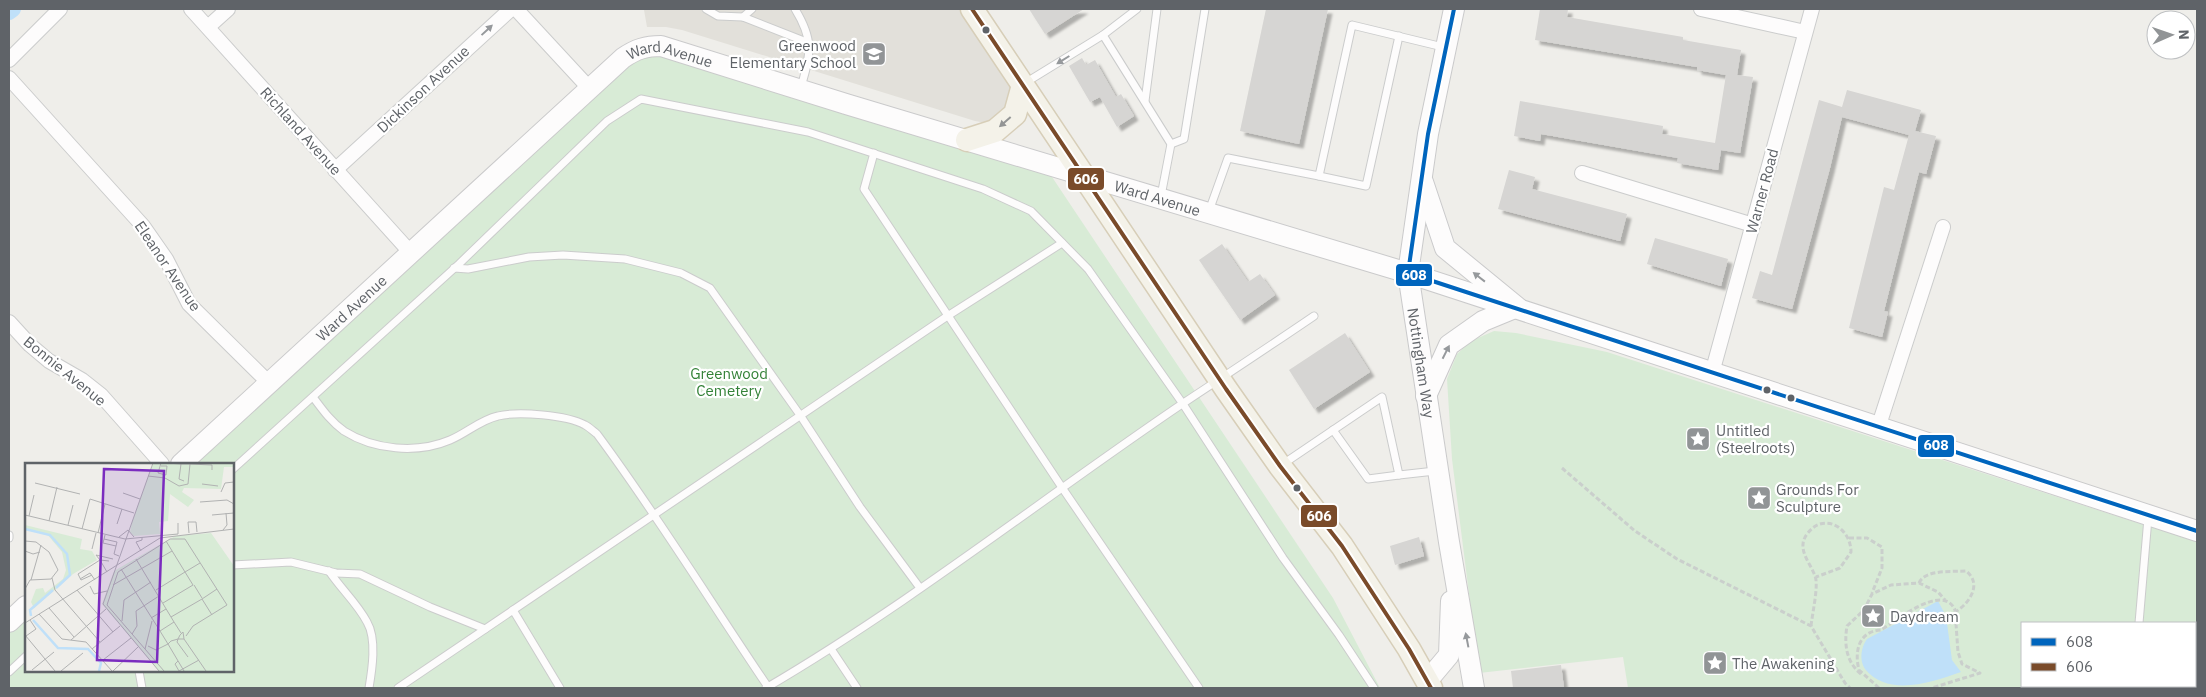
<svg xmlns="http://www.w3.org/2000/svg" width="2206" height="697" viewBox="0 0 2206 697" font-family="'IBM Plex Sans',sans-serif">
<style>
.education{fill:#e2e0da}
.green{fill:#d8ebd6;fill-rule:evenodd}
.water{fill:#bfe0f9}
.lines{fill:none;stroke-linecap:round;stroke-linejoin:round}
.canal{stroke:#bfe0f9;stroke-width:16}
.building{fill:#d6d5d3;filter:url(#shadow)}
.lane-casing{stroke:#cbcccc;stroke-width:9}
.street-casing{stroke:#cbcccc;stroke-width:16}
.secondary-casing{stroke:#cacacb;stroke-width:22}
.primary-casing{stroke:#d7ceb8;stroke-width:25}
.path{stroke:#cacfcc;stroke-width:3;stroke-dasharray:5 2.5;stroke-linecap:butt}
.lane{stroke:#fdfcfc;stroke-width:7}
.street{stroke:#fdfcfc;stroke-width:14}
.secondary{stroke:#fdfcfc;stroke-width:20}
.primary{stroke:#f4f2e9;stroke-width:22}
.bus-1-casing{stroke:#fff;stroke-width:8}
.bus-2-casing{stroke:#fff;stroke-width:8}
.bus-1{stroke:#0065bd;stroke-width:4}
.bus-2{stroke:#7a4b2a;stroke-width:4}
.oneway{fill:#96999c}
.oneway2{fill:#939595}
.bus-dot{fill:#5f6368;stroke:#fff;stroke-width:2}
.labels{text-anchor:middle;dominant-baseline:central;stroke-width:4.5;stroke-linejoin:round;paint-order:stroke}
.poi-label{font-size:15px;fill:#5f6368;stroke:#fff;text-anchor:start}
.street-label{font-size:15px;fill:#5f6368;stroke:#fff}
.park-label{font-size:15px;fill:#348238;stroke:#fff}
.inset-river{fill:none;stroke:#bfe0f9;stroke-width:2.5}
.inset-road{fill:none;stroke:#b1b2b2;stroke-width:1}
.view{fill:#7b2cbf;fill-opacity:0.15;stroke:#7b2cbf;stroke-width:2.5}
.inset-edge{fill:none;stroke:#5f6368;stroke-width:2.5}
.line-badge{stroke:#fff;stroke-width:2}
.badge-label{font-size:14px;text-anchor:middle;font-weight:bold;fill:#fff}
</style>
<defs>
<filter id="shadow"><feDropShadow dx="4.5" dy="4.5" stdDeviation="1" flood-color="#0004"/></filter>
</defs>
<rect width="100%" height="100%" fill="#efeeea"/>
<path class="education" d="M646 9H960L1005 77 1011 89 1009 111 987 123 975 121 682 30 666 27H647L644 10Z"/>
<g class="green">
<path d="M652 38 1038 156 1333 598 1380 688H9V618L26 603V671H232V464H179Z"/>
<path d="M1494 331 1516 333 1607 352 2197 542V688H1628L1623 657 1479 673 1452 459 1447 379 1457 354 1471 341ZM2022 623H2195V686H2022Z"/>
</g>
<path class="water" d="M1938 601 1946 616 1952 660 1961 672C1930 683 1888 697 1865 669 1859 660 1861 647 1867 639Z"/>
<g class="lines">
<path class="canal" d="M9 12 13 9"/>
</g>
<g class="building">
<path d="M1029 9H1084L1045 34Z"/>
<path d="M1266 9H1328L1299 144 1240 131Z"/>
<path d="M1540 9H1568L1567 17 1683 37V40L1741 50 1737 75 1753 77 1740 153 1721 150 1718 170 1677 163 1678 158 1541 134 1540 141 1514 136 1520 101 1663 126 1662 134 1715 143 1726 75 1697 70V67L1535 40Z"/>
<path d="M1082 58 1086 65 1095 60 1116 97 1121 94 1134 116 1117 127 1100 97 1090 102 1069 66Z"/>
<path d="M1847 90 1921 110 1915 131 1936 136 1926 174 1919 172 1884 311 1888 312 1882 337 1849 328 1884 187 1894 190 1909 135 1842 117 1830 168 1792 309 1752 298 1760 271 1772 275 1819 100 1842 107Z"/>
<path d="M1509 170 1535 177 1532 189 1627 214 1620 241 1498 209Z"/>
<path d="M1655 238 1728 259 1721 286 1647 264Z"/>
<path d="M1222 244 1248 282 1260 274 1275 295 1240 320 1199 260Z"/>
<path d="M1345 333 1370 372 1314 409 1289 370Z"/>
<path d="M1419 537 1424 556 1395 565 1390 546Z"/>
<path d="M1561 665 1564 688H1513L1511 671Z"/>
</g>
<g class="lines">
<defs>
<g id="lane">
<path d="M706 9 718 16 743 17"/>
<path d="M752 9 743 17 809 43"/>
<path d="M795 9C814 40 811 53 801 87"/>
<path d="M1103 35 1171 144 1161 196"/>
<path d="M1025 83 1103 35 1137 9"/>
<path d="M1145 101 1157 9"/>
<path d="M1171 144 1184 139 1205 9"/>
<path d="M874 153 864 189 1063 489 1199 688"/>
<path d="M1319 176 1366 186 1399 36"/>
<path d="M1209 211 1228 158 1319 176 1352 25 1443 47"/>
<path d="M454 268 468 269 529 257 563 255 625 259 681 273 710 288 800 415 860 507 920 588"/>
<path d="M313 397C322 409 331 422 344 431 374 450 417 454 450 440 467 433 480 420 498 416 518 411 567 415 585 425 589 427 593 431 597 434 658 516 711 603 768 687"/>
<path d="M1333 430 1368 479 1399 475"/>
<path d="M1283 464 1382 397 1399 475 1435 471"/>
<path d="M232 470 459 264 607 121 641 99 808 132 983 189 1031 211 1088 269 1183 404 1283 558 1339 635 1374 688"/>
<path d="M9 535V538"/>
<path d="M232 565 291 562 336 573 360 574 430 607 485 629"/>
<path d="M329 571C341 589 357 603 367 622 377 639 372 670 369 688"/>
<path d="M513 610 560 688"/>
<path d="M2139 623 2148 518"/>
<path d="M2195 633H2197"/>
<path d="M831 649 857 688"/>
<path d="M139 671 142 688"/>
<path d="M9 672 26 656"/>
<path d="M398 688 946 317 1062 243"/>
<path d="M766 688C911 603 1043 498 1182 404 1226 375 1270 346 1314 316"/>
<path d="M2118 688V686"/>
<path d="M2136 688V686"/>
<path d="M2172 688V686"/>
</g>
<g id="street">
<path d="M191 9 411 253"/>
<path d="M516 9 590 89"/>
<path d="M1701 9 1805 32"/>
<path d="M208 27 228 9"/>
<path d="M9 60 60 9"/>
<path d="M9 78 143 226 166 259 189 304 269 383"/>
<path d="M335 170 511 9"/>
<path d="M1582 173 1753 225"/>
<path d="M9 322 30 345 49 361 82 380 101 395 162 464"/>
<path d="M1712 373 1812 9"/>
<path d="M1878 428 1943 227"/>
</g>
<g id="secondary">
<path id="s1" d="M1454 9 1428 134 1408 273 1449 542 1474 688"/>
<path d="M1423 182 1445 248 1517 307 1483 321 1449 345 1426 396"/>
<path id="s2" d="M181 464 623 58C636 49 646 46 661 46L846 104 1408 273 2197 531"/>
<path d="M9 622 26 606"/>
<path d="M1428 680 1449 655 1451 601"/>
</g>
<g id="primary">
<path d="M972 9 1226 389 1280 466 1342 546 1409 649 1431 688"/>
<path d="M967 140 995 131 1015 114 1023 85"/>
</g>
</defs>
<use href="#lane" class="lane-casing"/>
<use href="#street" class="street-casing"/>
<use href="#secondary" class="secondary-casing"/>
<use href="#primary" class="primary-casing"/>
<g class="path">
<path d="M1562 468 1635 531 1677 559 1811 626 1845 683 1850 688"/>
<path d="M1849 538H1867L1882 547V568L1872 593"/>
<path d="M1919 583C1925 569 1953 572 1966 571 1983 584 1969 604 1955 612"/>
<path d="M1811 626C1812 615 1819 585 1815 576 1810 562 1796 549 1807 534 1824 511 1851 528 1851 552L1840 568 1816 577"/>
<path d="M1861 674C1846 662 1844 644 1847 626L1864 610 1872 594 1891 585 1919 583 1938 592 1945 600"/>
<path d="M1879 688 1859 670C1854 651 1859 631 1881 630 1896 621 1943 582 1955 610L1958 652 1962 664 1980 673 1932 688"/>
</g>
<use href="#lane" class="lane"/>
<use href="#street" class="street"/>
<use href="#secondary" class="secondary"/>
<use href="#primary" class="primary"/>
<defs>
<path id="bus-1" d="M1454 9 1428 134 1408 273 2197 531"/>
<path id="bus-2" d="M972 9 1226 389 1280 466 1342 546 1409 649 1431 688"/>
</defs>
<use href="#bus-1" class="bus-1-casing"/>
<use href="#bus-2" class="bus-2-casing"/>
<use href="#bus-1" class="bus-1"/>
<use href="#bus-2" class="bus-2"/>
</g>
<defs><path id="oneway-solid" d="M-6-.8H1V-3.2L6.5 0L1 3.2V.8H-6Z" transform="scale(1.25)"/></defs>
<g class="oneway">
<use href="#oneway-solid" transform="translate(487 30) rotate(-43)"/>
<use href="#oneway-solid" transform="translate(1063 60) rotate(148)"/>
<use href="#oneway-solid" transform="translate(1479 277) rotate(-142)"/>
<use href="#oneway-solid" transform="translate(1446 352) rotate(-63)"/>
<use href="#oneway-solid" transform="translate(1467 640) rotate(-101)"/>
</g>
<use class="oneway2" href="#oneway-solid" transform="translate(1005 122) rotate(139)"/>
<defs>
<symbol id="school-square" viewBox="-11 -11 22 22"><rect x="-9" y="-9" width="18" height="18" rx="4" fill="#919496" stroke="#fff"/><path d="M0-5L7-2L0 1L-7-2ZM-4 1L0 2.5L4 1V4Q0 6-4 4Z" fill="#fff"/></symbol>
<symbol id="sight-square" viewBox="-11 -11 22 22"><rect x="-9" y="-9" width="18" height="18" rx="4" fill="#919496" stroke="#fff"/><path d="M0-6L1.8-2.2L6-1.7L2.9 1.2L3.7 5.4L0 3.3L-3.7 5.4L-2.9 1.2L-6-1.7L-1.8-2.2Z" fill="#fff"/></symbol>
</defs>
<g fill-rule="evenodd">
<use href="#school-square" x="860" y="40" width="28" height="28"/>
<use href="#sight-square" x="1684" y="425" width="28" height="28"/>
<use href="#sight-square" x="1745" y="484" width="28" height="28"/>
<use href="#sight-square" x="1859" y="602" width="28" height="28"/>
<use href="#sight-square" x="1701" y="649" width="28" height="28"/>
</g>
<g class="bus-dot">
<circle cx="986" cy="30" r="4.5"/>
<circle cx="1767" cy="390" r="4.5"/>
<circle cx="1791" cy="398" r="4.5"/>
<circle cx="1297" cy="488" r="4.5"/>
</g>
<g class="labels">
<g class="poi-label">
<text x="856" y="45" text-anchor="end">Greenwood<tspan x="856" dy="17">Elementary School</tspan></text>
<text x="1716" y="430">Untitled<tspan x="1716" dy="17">(Steelroots)</tspan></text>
<text x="1776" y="489">Grounds For<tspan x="1776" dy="17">Sculpture</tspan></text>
<text x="1890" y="616">Daydream</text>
<text x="1732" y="663">The Awakening</text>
</g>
<g class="street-label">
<text stroke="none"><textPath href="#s2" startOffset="650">Ward Avenue</textPath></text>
<text transform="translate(423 89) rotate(-43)">Dickinson Avenue</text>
<text transform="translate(301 131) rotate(48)">Richland Avenue</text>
<text transform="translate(1762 191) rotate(-75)">Warner Road</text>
<text stroke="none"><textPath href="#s2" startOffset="1160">Ward Avenue</textPath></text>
<text transform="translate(168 266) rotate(56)">Eleanor Avenue</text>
<text stroke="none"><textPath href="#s2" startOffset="231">Ward Avenue</textPath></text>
<text stroke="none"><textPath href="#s1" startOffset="359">Nottingham Way</textPath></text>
<text transform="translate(65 371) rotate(39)">Bonnie Avenue</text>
</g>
<g class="park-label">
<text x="729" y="373">Greenwood<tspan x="729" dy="17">Cemetery</tspan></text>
</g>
</g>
<g transform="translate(25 463)">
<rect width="209" height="209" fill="#efeeea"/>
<path d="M128 0H209V4H199L196 26 159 25 157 29 169 37 163 44 145 31 143 58 134 59 135 71 109 73 105 69 107 59ZM0 62 57 76 55 86 67 88 72 97 48 111 9 145 6 139 11 126 18 125 20 130 38 116 41 107 37 89 22 71 0 66ZM186 70 209 103V208H134L77 141 89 108 150 73Z" fill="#d8ebd6"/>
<path class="inset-river" d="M0 66 25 72 42 91 45 112 31 125M6 153 5 147 28 127M8 157 33 185 63 186 76 200 74 208"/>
<path class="inset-road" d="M128 0 78 141 134 208M141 0 156 1M136 3H142L141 12 133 10 136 0M123 13 140 15 154 23 163 21 165 1 187 2V7M159 18 154 16 156 1H165M10 20 55 31M177 21 193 23M196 29 200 20 209 19M98 30 115 36M175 39 202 37 209 41M0 52 100 76 153 71V60M187 52 209 50M4 53 9 32M24 58 32 24M92 61 97 46M43 62 48 42M57 66 65 36 109 50M198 67 202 62 201 50M73 70 80 41M164 70 163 59H171L172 69M80 72 78 80 91 83 89 91 94 93M94 74 103 67 109 74M79 76 92 79 91 83M0 78 11 79 24 89 33 107 26 116 5 117 0 126M141 78 160 109 175 100M67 86 71 70M0 88 8 91 15 89M116 88 111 79 117 77V74M111 96 149 159M84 98 75 97 71 92 88 96M96 106 135 168M67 112 56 117 53 111 75 97 82 109M27 115 30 127 75 179M55 116 65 110 70 117M6 117 16 82M88 122 147 88M169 122 177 135M65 123 69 131 82 128M52 127 88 169M131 127 160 109 168 122 138 140M177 136 192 126M24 145 49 174M14 151 37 176 61 179 87 208M146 154 177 136 187 152M126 155 141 146M97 158 99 137 126 119M0 160 135 75 209 66M107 171 112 163 111 148 134 133M0 172 30 208M1 173 11 166 5 157M159 176 181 208M46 177 81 146M143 181 135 168 149 159 156 170M123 183 131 187 143 181M67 186 95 163M120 186 127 158M78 197 106 175M153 198 150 201 154 208 174 197M7 207 29 189M36 208 58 190M88 208 113 184M139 208 82 142 93 109 145 76H160L202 142 168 163 161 173M159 208 143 181 146 178 153 176H159L158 169 155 172 153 176 152 179 163 194"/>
<path class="view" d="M79 6 139 8 132 199 72 197Z"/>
<rect width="209" height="209" class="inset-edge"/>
</g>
<g class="line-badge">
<rect x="1067" y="167" width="38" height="24" rx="5" fill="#7a4b2a"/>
<rect x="1395" y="263" width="38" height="24" rx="5" fill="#0065bd"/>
<rect x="1917" y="434" width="38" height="24" rx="5" fill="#0065bd"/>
<rect x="1300" y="504" width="38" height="24" rx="5" fill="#7a4b2a"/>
</g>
<g class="badge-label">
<text x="1086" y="184">606</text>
<text x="1414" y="280">608</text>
<text x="1936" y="450">608</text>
<text x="1319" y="521">606</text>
</g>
<rect width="2206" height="697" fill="none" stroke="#5f6368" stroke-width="20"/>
<rect x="2021" y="622" width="175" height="65" fill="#ffffff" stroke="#bfc1c3"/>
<rect x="2031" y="638" width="25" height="8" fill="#0065bd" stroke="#bfc1c3"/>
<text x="2066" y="647" font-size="15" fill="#5f6368">608</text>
<rect x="2031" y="663" width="25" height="8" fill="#7a4b2a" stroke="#bfc1c3"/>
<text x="2066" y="672" font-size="15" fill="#5f6368">606</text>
<g transform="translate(2171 35) rotate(88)"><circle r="24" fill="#ffffff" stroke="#bfc1c3"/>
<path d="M0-4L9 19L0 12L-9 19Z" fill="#919496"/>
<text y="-8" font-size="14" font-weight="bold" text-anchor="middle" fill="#5f6368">N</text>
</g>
</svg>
